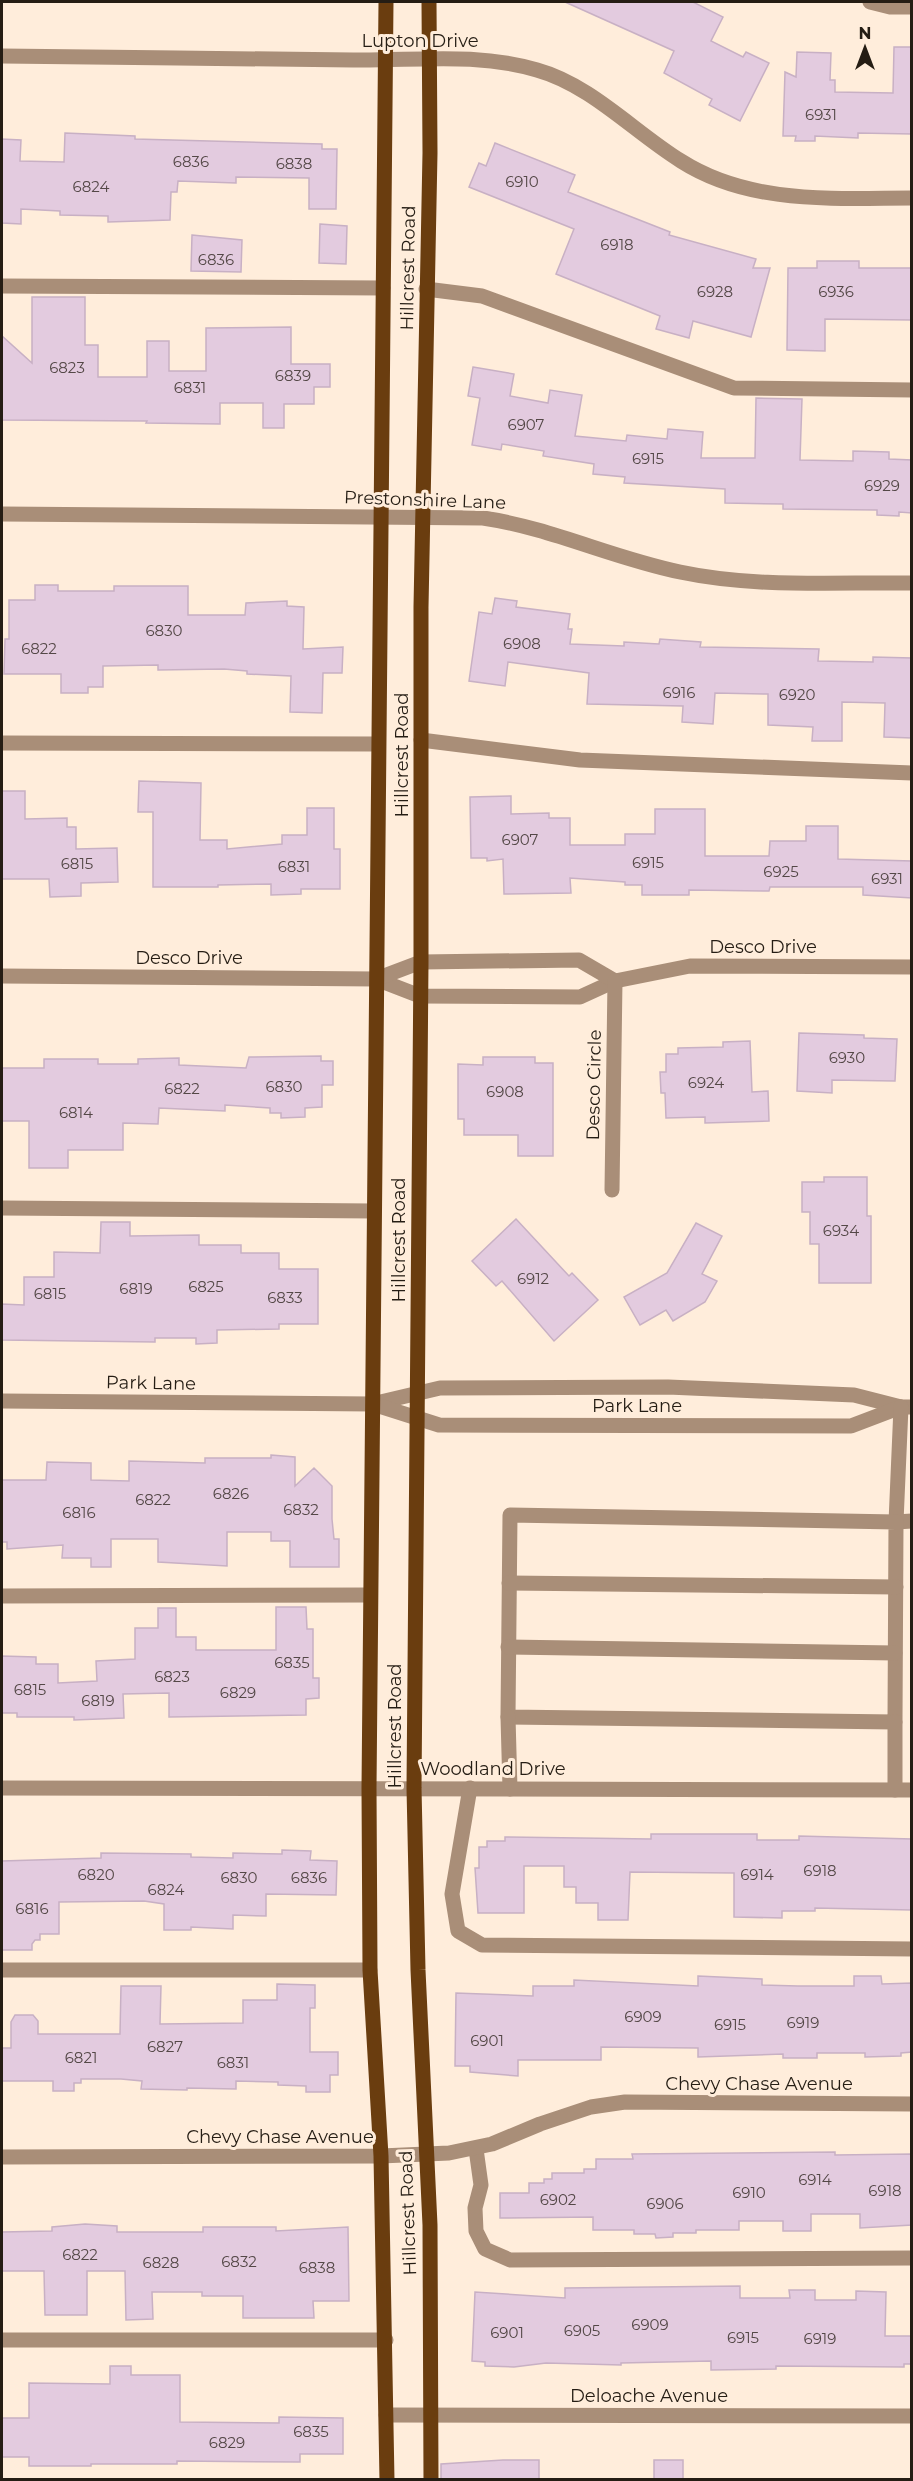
<svg xmlns="http://www.w3.org/2000/svg" width="913" height="2481" viewBox="0 0 913 2481" font-family="Montserrat,sans-serif">
<style>
.building{fill:#e3cbdf;stroke:#c8b0c4;stroke-width:1.5}
.lines{fill:none;stroke-linecap:round;stroke-linejoin:round}
.minor{stroke:#a98e78;stroke-width:15}
.major{stroke:#6a3d0f;stroke-width:15}
.labels{text-anchor:middle;dominant-baseline:central;stroke-width:6;stroke-linejoin:round;paint-order:stroke}
.number-label{font-size:15px;fill:#544847}
.street-label{font-size:18px;fill:#251d14;stroke:#ffeddb}
</style>
<rect width="100%" height="100%" fill="#ffeddb"/>
<g class="building">
<path d="M565 2H693L723 17 711 41 743 57 746 52 769 63 740 121 709 105 712 99 664 73 674 51Z"/>
<path d="M894 47H912V134L858 133V138L815 136V141H795L796 136H783L785 72 796 77 797 52 831 53 830 80H835V92L893 93Z"/>
<path d="M65 133 135 136V139L322 144V149H337L336 209H309V178L236 177V183L178 181 177 192H171L170 220 108 222V216L60 215V211L21 209V224L2 223V139L21 140 20 161 64 162Z"/>
<path d="M495 143 575 175 568 192 670 232 669 235 756 259 753 268H770L751 337 693 321 689 338 656 329 660 316 556 274 574 229 469 187 479 163 486 166Z"/>
<path d="M320 224 347 226 346 264 319 263Z"/>
<path d="M192 235 242 240 241 272 191 271Z"/>
<path d="M817 261H859V268H912V320L825 319V351L787 350 788 268H817Z"/>
<path d="M32 297H85V345H98V377H147V341H169V371H206V328L291 327V364H330V387H314V404H284V428H263V403H220V424L146 423 147 421 2 420V336L32 363Z"/>
<path d="M473 367 514 374 510 396 548 403 550 390 582 395 575 436 626 441 627 435 667 439 668 429 703 432 701 458H755L756 398 802 399 800 460 853 461V451L889 452V459L912 460V513L899 512V516L877 515V510L783 509V504L725 503V489L624 483 625 477 593 474 594 464 543 456 544 451 502 444 501 450 472 445 480 398 468 396Z"/>
<path d="M35 585H58V591H114V586H188V615H245L246 603 287 601V606L304 607 303 649 343 647 342 673H323L322 713 290 712 291 676 247 674V671L224 669 158 670V665L103 666V687H88V693H61V674H4L5 639H9V600H35Z"/>
<path d="M495 598 517 601 516 607 570 614 568 629H572L570 644 624 646V642L659 644 660 639 701 642 700 647 819 649 818 661 873 662V657L912 658V738L884 737 885 703 842 702V741H812L813 727 768 725V694L715 693 713 724 682 722 683 706 587 704 589 673 508 662 505 686 469 681 479 612 492 614Z"/>
<path d="M139 781 201 783 200 840H227V849L282 844V835H307V808H334V849H340V889H301V894L271 895V884L218 885V887H153V812H138Z"/>
<path d="M2 791H25V819L67 818V827H76V849L117 848 118 882 81 883V896L50 897 49 879H2Z"/>
<path d="M511 796V814L549 813V818H570V845H625V834H655V809H705V856H769L770 841H806V826H838V859L912 861V898L863 895V887H770L769 891 689 890V895H642V885H625V882L570 878 571 893 504 894 503 859 487 861V858H471L470 797Z"/>
<path d="M799 1033 864 1035V1038L897 1039 895 1081 832 1080V1093L797 1091Z"/>
<path d="M750 1041 752 1092 768 1091 769 1121 705 1123V1117L666 1118 665 1093H661L660 1072H666V1054H678V1048L723 1047V1042Z"/>
<path d="M321 1056V1061H333V1085H322V1107L305 1108V1117L281 1118V1113H270V1108L225 1105V1111L159 1108 158 1124 123 1123V1150H68V1168H29V1121H2V1068H44V1059H98V1064H138V1059L179 1058V1065L246 1068 249 1057Z"/>
<path d="M483 1057H535V1063H553V1156H518V1135H464V1119H458V1064L483 1065Z"/>
<path d="M824 1177H867V1216H871V1283H819V1244H810V1212H802V1182H824Z"/>
<path d="M516 1219 569 1276 572 1273 598 1300 554 1341 502 1281 496 1286 472 1261Z"/>
<path d="M101 1222H130V1236L199 1235V1245H241V1253H279V1269H318V1324H279V1329L217 1330V1343L196 1344V1338H155V1342L2 1340V1304L24 1305V1277H54V1252L100 1253Z"/>
<path d="M696 1223 722 1236 702 1274 717 1281 705 1302 673 1321 666 1310 640 1325 624 1297 667 1273Z"/>
<path d="M271 1455 295 1457V1486L314 1468 332 1486V1519L334 1539H339V1567H290V1541H271V1532H227V1566L158 1562V1539H111V1567H91V1558H62L63 1545 7 1549V1542H2V1480H46L47 1462 91 1463V1480L129 1481V1461L205 1463V1458H271Z"/>
<path d="M276 1607H306L307 1629H313V1678H319V1698L306 1699V1715L169 1717V1693L123 1694 124 1718 74 1720V1717H17V1713H2V1656L36 1657V1664H58V1683L97 1681 96 1661 135 1659V1628H158V1608H176V1637H196V1650H276Z"/>
<path d="M651 1834H757V1840H799V1836L912 1839V1910L815 1908V1911H782V1918L734 1917V1873L630 1872 628 1920H598V1903H576V1887H564V1866H524V1913H478L475 1868H479V1847H487V1841H505V1837L651 1839Z"/>
<path d="M282 1850 311 1851 310 1860 337 1861 336 1895 266 1894V1916L233 1915V1929L191 1927V1930H164V1904L144 1901 59 1902V1934H40V1940H35L32 1944V1950H2V1861L101 1858V1853L191 1854V1857L233 1858V1853L282 1854Z"/>
<path d="M698 1976 762 1979V1985L798 1986H854V1976H881L882 1984 912 1983V2052L901 2053V2056L865 2057V2053H817V2058H783V2054L698 2057V2048L601 2047V2060H518V2076L470 2072V2066H455L456 1993 533 1996V1986H574V1980L698 1986Z"/>
<path d="M277 1984 315 1985V2008H310V2052H338V2075H330V2092H306V2086L278 2085V2082L236 2081V2089L187 2088V2090L141 2089 142 2081 121 2079H81V2083H74V2091H53V2081H2V2048H11V2022L15 2015H33L38 2021V2034H120L121 1986H161L160 2024 243 2023V2000H277Z"/>
<path d="M835 2152V2155L912 2154V2225L860 2228V2214H811V2231H783V2221H739V2230H696V2233H673V2237L656 2238 655 2234H634V2230H593V2217L500 2218V2193H529V2183H544V2179H552V2173H584V2169H596V2159H633L632 2154Z"/>
<path d="M85 2224 117 2226V2232H203V2227H276V2231L348 2227 349 2301H313L314 2318H243V2296H202V2292H152L153 2319 126 2320 125 2271H87V2315H45L44 2271H2V2232L52 2231V2227Z"/>
<path d="M740 2286V2298H790L789 2290H815V2300H856V2291L886 2292 885 2336H912V2364H904V2367L776 2366V2369L711 2370V2361L621 2363V2365L546 2363 514 2367 485 2366V2362L472 2361 475 2292 565 2298V2288Z"/>
<path d="M110 2366H131V2375H180V2422L279 2423V2417L343 2418V2454H300V2462L177 2461V2464H91V2466H29V2457H2V2418H29V2383L110 2384Z"/>
<path d="M503 2460H539V2480H441V2464Z"/>
<rect x="654" y="2460" width="29" height="20"/>
</g>
<g class="lines">
<g class="minor">
<path d="M870 2 890 7H912"/>
<path d="M2 56C119 57 236 59 353 60 415 61 476 52 537 70 591 85 634 132 681 161 750 205 834 198 912 198"/>
<path d="M2 286 383 288"/>
<path d="M426 289 482 296 734 388 912 390"/>
<path d="M2 514 483 518C551 528 612 558 680 572 755 588 835 582 912 583"/>
<path d="M421 740 580 760 912 773"/>
<path d="M2 743 377 744"/>
<path d="M2 976 376 979 420 996 580 997 615 981 690 966 912 967"/>
<path d="M376 979 421 962 579 960 615 981"/>
<path d="M612 1190 615 981"/>
<path d="M2 1208 373 1211"/>
<path d="M2 1401 372 1404 440 1388 668 1387 854 1395 901 1407H912"/>
<path d="M373 1404 439 1425 851 1426 901 1407"/>
<path d="M901 1407 896 1522 912 1521"/>
<path d="M510 1515 896 1522 895 1722 508 1717Z"/>
<path d="M509 1583 896 1587"/>
<path d="M2 1596 370 1595"/>
<path d="M508 1647 895 1653"/>
<path d="M508 1717 510 1789"/>
<path d="M2 1788 912 1790"/>
<path d="M470 1788 452 1894 458 1931 482 1945 912 1949"/>
<path d="M895 1790V1722"/>
<path d="M2 1970H370"/>
<path d="M476 2149 481 2185 475 2208 476 2231 485 2249 510 2260 912 2258"/>
<path d="M2 2157 381 2156 449 2153 492 2144 540 2124 591 2107 625 2102 912 2104"/>
<path d="M2 2340H386"/>
<path d="M386 2415 912 2416"/>
</g>
<g class="major">
<path d="M386 2 369 1788 370 1970 381 2156 387 2480"/>
<path d="M429 2 430 153 421 607V962L414 1788 418 1970 430 2225 431 2480"/>
</g>
</g>
<g class="labels">
<g class="number-label">
<text x="821" y="114">6931</text>
<text x="191" y="161">6836</text>
<text x="294" y="163">6838</text>
<text x="522" y="181">6910</text>
<text x="91" y="186">6824</text>
<text x="617" y="244">6918</text>
<text x="216" y="259">6836</text>
<text x="715" y="291">6928</text>
<text x="836" y="291">6936</text>
<text x="67" y="367">6823</text>
<text x="293" y="375">6839</text>
<text x="190" y="387">6831</text>
<text x="526" y="424">6907</text>
<text x="648" y="458">6915</text>
<text x="882" y="485">6929</text>
<text x="164" y="630">6830</text>
<text x="522" y="643">6908</text>
<text x="39" y="648">6822</text>
<text x="679" y="692">6916</text>
<text x="797" y="694">6920</text>
<text x="520" y="839">6907</text>
<text x="648" y="862">6915</text>
<text x="77" y="863">6815</text>
<text x="294" y="866">6831</text>
<text x="781" y="871">6925</text>
<text x="887" y="878">6931</text>
<text x="847" y="1057">6930</text>
<text x="706" y="1082">6924</text>
<text x="284" y="1086">6830</text>
<text x="182" y="1088">6822</text>
<text x="505" y="1091">6908</text>
<text x="76" y="1112">6814</text>
<text x="841" y="1230">6934</text>
<text x="533" y="1278">6912</text>
<text x="206" y="1286">6825</text>
<text x="136" y="1288">6819</text>
<text x="50" y="1293">6815</text>
<text x="285" y="1297">6833</text>
<text x="231" y="1493">6826</text>
<text x="153" y="1499">6822</text>
<text x="301" y="1509">6832</text>
<text x="79" y="1512">6816</text>
<text x="292" y="1662">6835</text>
<text x="172" y="1676">6823</text>
<text x="30" y="1689">6815</text>
<text x="238" y="1692">6829</text>
<text x="98" y="1700">6819</text>
<text x="820" y="1870">6918</text>
<text x="96" y="1874">6820</text>
<text x="757" y="1874">6914</text>
<text x="239" y="1877">6830</text>
<text x="309" y="1877">6836</text>
<text x="166" y="1889">6824</text>
<text x="32" y="1908">6816</text>
<text x="643" y="2016">6909</text>
<text x="803" y="2022">6919</text>
<text x="730" y="2024">6915</text>
<text x="487" y="2040">6901</text>
<text x="165" y="2046">6827</text>
<text x="81" y="2057">6821</text>
<text x="233" y="2062">6831</text>
<text x="815" y="2179">6914</text>
<text x="885" y="2190">6918</text>
<text x="749" y="2192">6910</text>
<text x="558" y="2199">6902</text>
<text x="665" y="2203">6906</text>
<text x="80" y="2254">6822</text>
<text x="239" y="2261">6832</text>
<text x="161" y="2262">6828</text>
<text x="317" y="2267">6838</text>
<text x="650" y="2324">6909</text>
<text x="582" y="2330">6905</text>
<text x="507" y="2332">6901</text>
<text x="743" y="2337">6915</text>
<text x="820" y="2338">6919</text>
<text x="311" y="2431">6835</text>
<text x="227" y="2442">6829</text>
</g>
<g class="street-label">
<text x="420" y="41">Lupton Drive</text>
<text transform="translate(408 268) rotate(-89)">Hillcrest Road</text>
<text transform="translate(425 500) rotate(2)">Prestonshire Lane</text>
<text transform="translate(402 755) rotate(-90)">Hillcrest Road</text>
<text x="763" y="947">Desco Drive</text>
<text x="189" y="958">Desco Drive</text>
<text transform="translate(594 1085) rotate(-89)">Desco Circle</text>
<text transform="translate(399 1240) rotate(-90)">Hillcrest Road</text>
<text transform="translate(151 1383) rotate(1)">Park Lane</text>
<text x="637" y="1406">Park Lane</text>
<text transform="translate(395 1726) rotate(-90)">Hillcrest Road</text>
<text x="493" y="1769">Woodland Drive</text>
<text x="759" y="2084">Chevy Chase Avenue</text>
<text x="280" y="2137">Chevy Chase Avenue</text>
<text transform="translate(408 2213) rotate(-92)">Hillcrest Road</text>
<text x="649" y="2396">Deloache Avenue</text>
</g>
</g>
<rect width="913" height="2481" fill="none" stroke="#251d14" stroke-width="6"/>
<g transform="translate(865 48)" stroke="#ffeddb" stroke-width="4.5" paint-order="stroke">
<path d="M0-4.5L10 22L0 15L-10 22Z" fill="#251d14"/>
<text y="-9" font-size="16" font-weight="bold" text-anchor="middle" fill="#251d14">N</text>
</g>
</svg>
